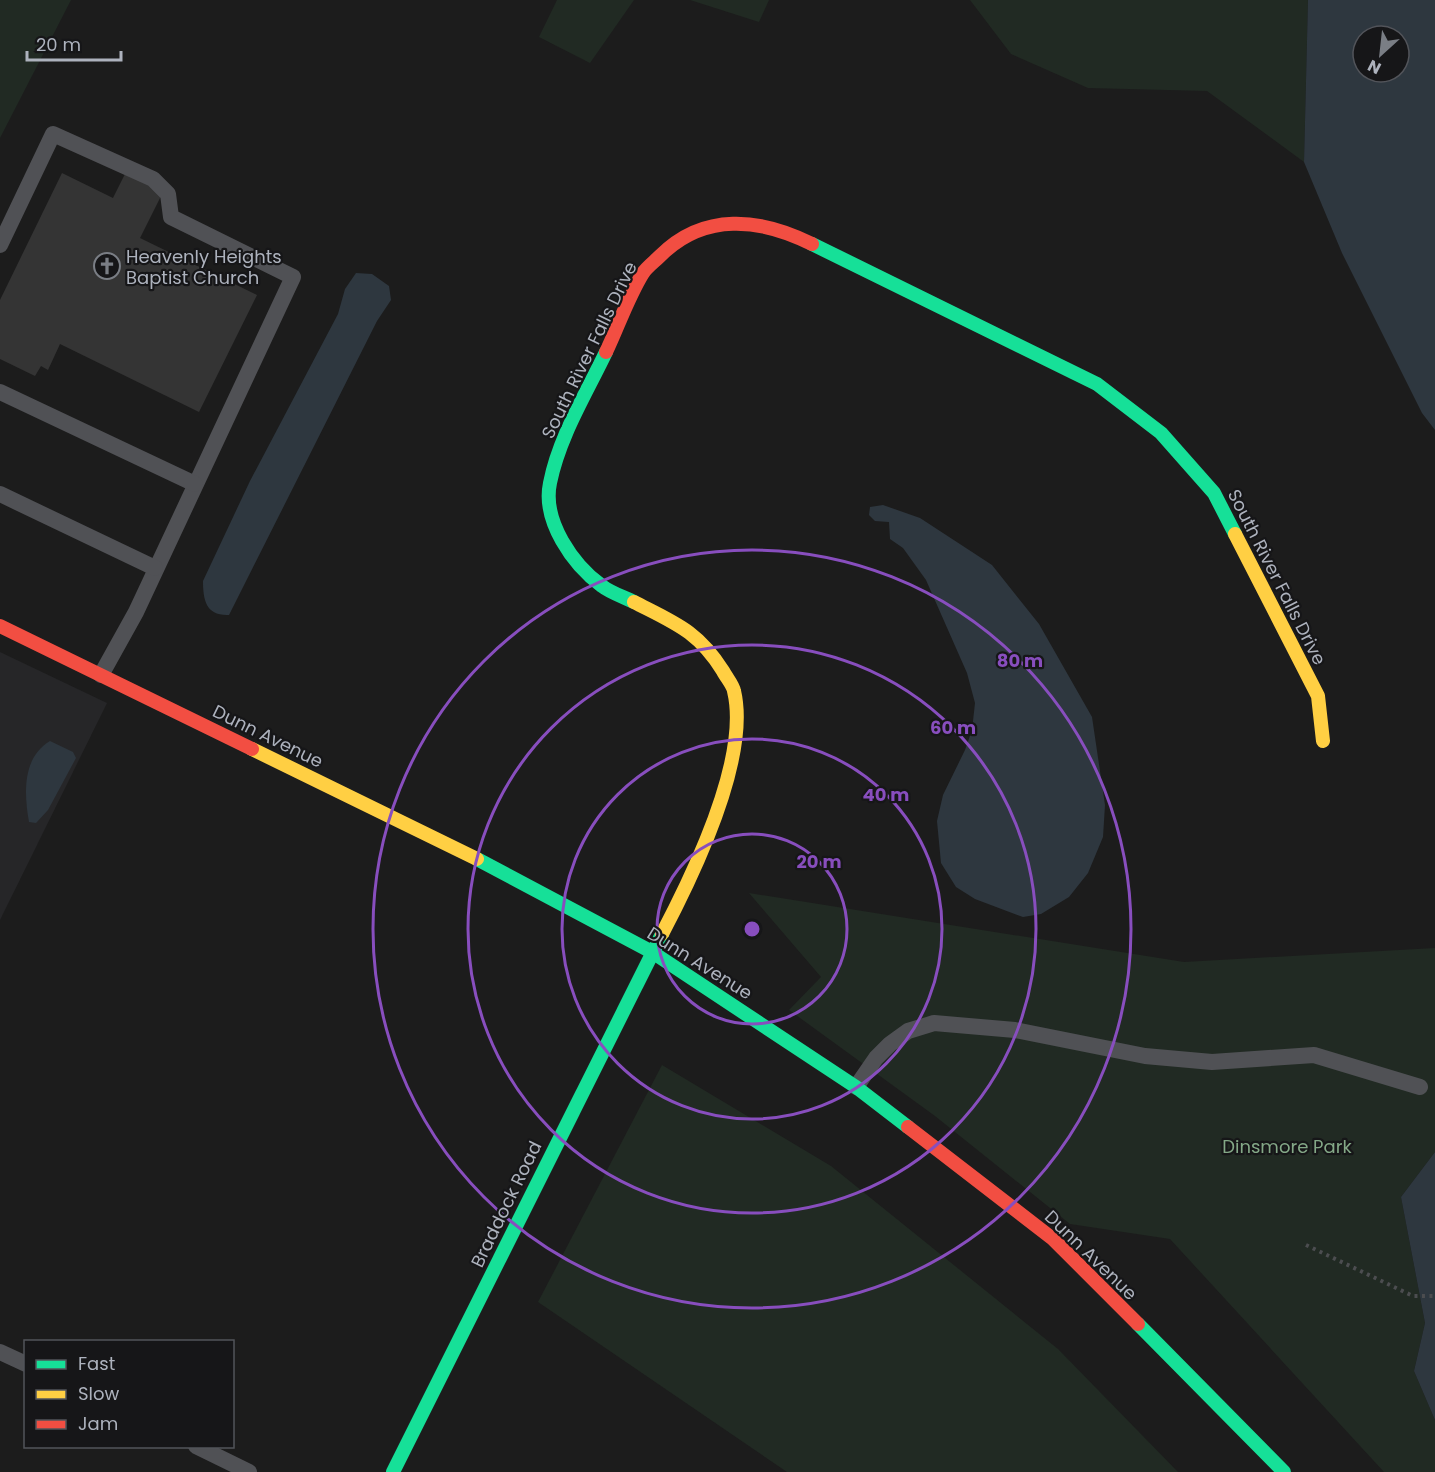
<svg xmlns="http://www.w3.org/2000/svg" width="1435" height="1472" viewBox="0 0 1435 1472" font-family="Poppins,sans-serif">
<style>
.built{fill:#262628}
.green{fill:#212a23}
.water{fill:#2e373f;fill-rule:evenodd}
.building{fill:#343434}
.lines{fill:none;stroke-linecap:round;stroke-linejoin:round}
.path{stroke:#4c4d50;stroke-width:4;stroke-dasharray:3 4.5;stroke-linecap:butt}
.lane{stroke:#505155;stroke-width:16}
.fast{stroke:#16e098;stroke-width:14}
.slow{stroke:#ffcf43;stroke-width:14}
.jam{stroke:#f24e42;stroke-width:14}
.ring{fill:none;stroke:#884ebe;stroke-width:3}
.labels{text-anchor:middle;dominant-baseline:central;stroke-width:4.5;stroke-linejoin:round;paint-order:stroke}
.poi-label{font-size:18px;fill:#adb2bd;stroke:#161618;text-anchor:start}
.street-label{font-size:18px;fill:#adb2bd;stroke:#161618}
.park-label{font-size:18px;fill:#84a887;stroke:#161618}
.centre{fill:#884ebe;stroke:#161618;stroke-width:3}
.ring-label{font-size:18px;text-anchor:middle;font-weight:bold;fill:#884ebe;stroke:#161618;stroke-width:4.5;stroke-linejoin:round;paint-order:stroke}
</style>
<rect width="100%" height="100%" fill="#1c1c1c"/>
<path class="built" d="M0 652 107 703 0 920Z"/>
<g class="green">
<path d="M0 0H71L0 138Z"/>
<path d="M557 0H634L590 63 539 37Z"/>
<path d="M690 0H769L759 22Z"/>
<path d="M970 0H1308L1304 162 1207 91 1088 88 1011 54Z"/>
<path d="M749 893 1184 962 1435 948V1152L1401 1197 1425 1323 1414 1371 1435 1420V1472H1384L1170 1239 1070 1224 935 1116 789 1010 821 977Z"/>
<path d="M662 1065 831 1166 1058 1349 1178 1472H787L538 1302Z"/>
</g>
<g class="water">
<path d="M1308 0H1435V430L1422 413 1342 253 1304 162ZM1363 36H1399V72H1363Z"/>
<path d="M356 273 372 274 389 286 391 300 377 321 229 615C206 616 203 600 203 581L250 481 338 314 345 289Z"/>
<path d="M883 505 920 518 992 565 1039 624 1092 717 1105 805 1103 837 1088 873 1069 897 1041 914 1023 917 975 899 956 887 941 863 937 821 943 795 965 750 972 730 975 703 967 673 926 580 903 548 890 539 889 522 875 521 869 515 870 507Z"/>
<path d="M50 741 73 752 76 758 48 810 36 823 29 822C24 793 22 758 50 741Z"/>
<path d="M1435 1152V1420L1414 1371 1425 1323 1401 1197Z"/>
</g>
<path class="building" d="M126 172 164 190 140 238 257 295 199 412 60 344 48 370 41 366 35 376 0 359V300L62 173 113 198Z"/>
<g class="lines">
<path class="path" d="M1306 1245 1413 1296H1435"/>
<g class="lane">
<path d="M0 245 53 134 153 179 168 194 171 217 293 277 136 612 101 675"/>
<path d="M0 392 195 484"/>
<path d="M0 494 155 568"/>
<path d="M856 1087 876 1058 890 1044 908 1031 934 1023 1015 1030 1145 1056 1212 1062 1314 1055 1420 1087"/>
<path d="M0 1352 26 1364"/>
<path d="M196 1446 249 1472"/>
</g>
<g class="fast">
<path d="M812 244 1097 384 1161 433 1214 493 1235 534"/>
<path d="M606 352C586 394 559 437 550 483 542 521 573 565 602 586 611 593 624 597 634 602"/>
<path d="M477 859 652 952 856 1087 908 1127"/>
<path d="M1138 1324 1284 1472"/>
<path d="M393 1472 662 934"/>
</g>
<g class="slow">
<path d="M1235 534 1318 696 1323 741"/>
<path d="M634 602C675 623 698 631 723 671 726 677 733 685 734 691 750 758 693 875 662 934"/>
<path d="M252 749 477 859"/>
</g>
<g class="jam">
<path d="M606 352C618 327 628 297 643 273 647 267 654 262 660 256 704 212 760 218 812 244"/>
<path d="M0 626 252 749"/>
<path d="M908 1127 1053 1239 1138 1324"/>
</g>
</g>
<g class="ring">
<circle cx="752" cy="929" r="95"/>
<circle cx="752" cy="929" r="190"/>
<circle cx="752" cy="929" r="284"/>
<circle cx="752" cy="929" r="379"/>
</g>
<defs>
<symbol id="church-ring" viewBox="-11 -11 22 22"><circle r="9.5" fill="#161618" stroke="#7a7e85" stroke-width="1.5"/><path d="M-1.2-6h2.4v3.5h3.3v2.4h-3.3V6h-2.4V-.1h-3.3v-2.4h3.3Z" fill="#7a7e85"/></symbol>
</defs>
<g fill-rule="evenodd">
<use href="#church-ring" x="92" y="251" width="30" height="30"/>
</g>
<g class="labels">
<g class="poi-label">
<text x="126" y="256">Heavenly Heights<tspan x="126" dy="21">Baptist Church</tspan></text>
</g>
<g class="street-label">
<text transform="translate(589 350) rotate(-64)">South River Falls Drive</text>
<text transform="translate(1277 577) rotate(63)">South River Falls Drive</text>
<text transform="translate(268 736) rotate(26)">Dunn Avenue</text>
<text transform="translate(700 963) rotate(32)">Dunn Avenue</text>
<text transform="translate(506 1204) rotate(-64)">Braddock Road</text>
<text transform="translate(1091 1255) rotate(44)">Dunn Avenue</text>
</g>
<g class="park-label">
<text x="1287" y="1146">Dinsmore Park</text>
</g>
</g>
<circle cx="752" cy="929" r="9" class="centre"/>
<g class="ring-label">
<text x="1020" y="667">80 m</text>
<text x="953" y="734">60 m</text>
<text x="886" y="801">40 m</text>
<text x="819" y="868">20 m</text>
</g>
<rect x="24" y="1340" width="210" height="108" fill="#161618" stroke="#52545a" stroke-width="1.5"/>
<rect x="36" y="1360" width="30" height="9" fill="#16e098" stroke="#52545a" stroke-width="1.5"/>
<text x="78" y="1370" font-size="18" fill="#adb2bd">Fast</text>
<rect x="36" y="1390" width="30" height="9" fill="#ffcf43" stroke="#52545a" stroke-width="1.5"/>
<text x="78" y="1400" font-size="18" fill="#adb2bd">Slow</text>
<rect x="36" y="1420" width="30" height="9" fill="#f24e42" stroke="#52545a" stroke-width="1.5"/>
<text x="78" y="1430" font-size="18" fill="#adb2bd">Jam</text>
<g transform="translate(1381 54) rotate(207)"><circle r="28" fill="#161618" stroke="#52545a" stroke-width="1.5"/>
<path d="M0-4.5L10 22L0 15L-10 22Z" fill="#7a7e85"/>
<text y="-9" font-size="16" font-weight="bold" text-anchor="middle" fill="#adb2bd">N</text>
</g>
<path d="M27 51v9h94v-9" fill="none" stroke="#adb2bd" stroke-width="3"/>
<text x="36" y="51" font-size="18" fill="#adb2bd" stroke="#161618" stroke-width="4.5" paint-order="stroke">20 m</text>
</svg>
